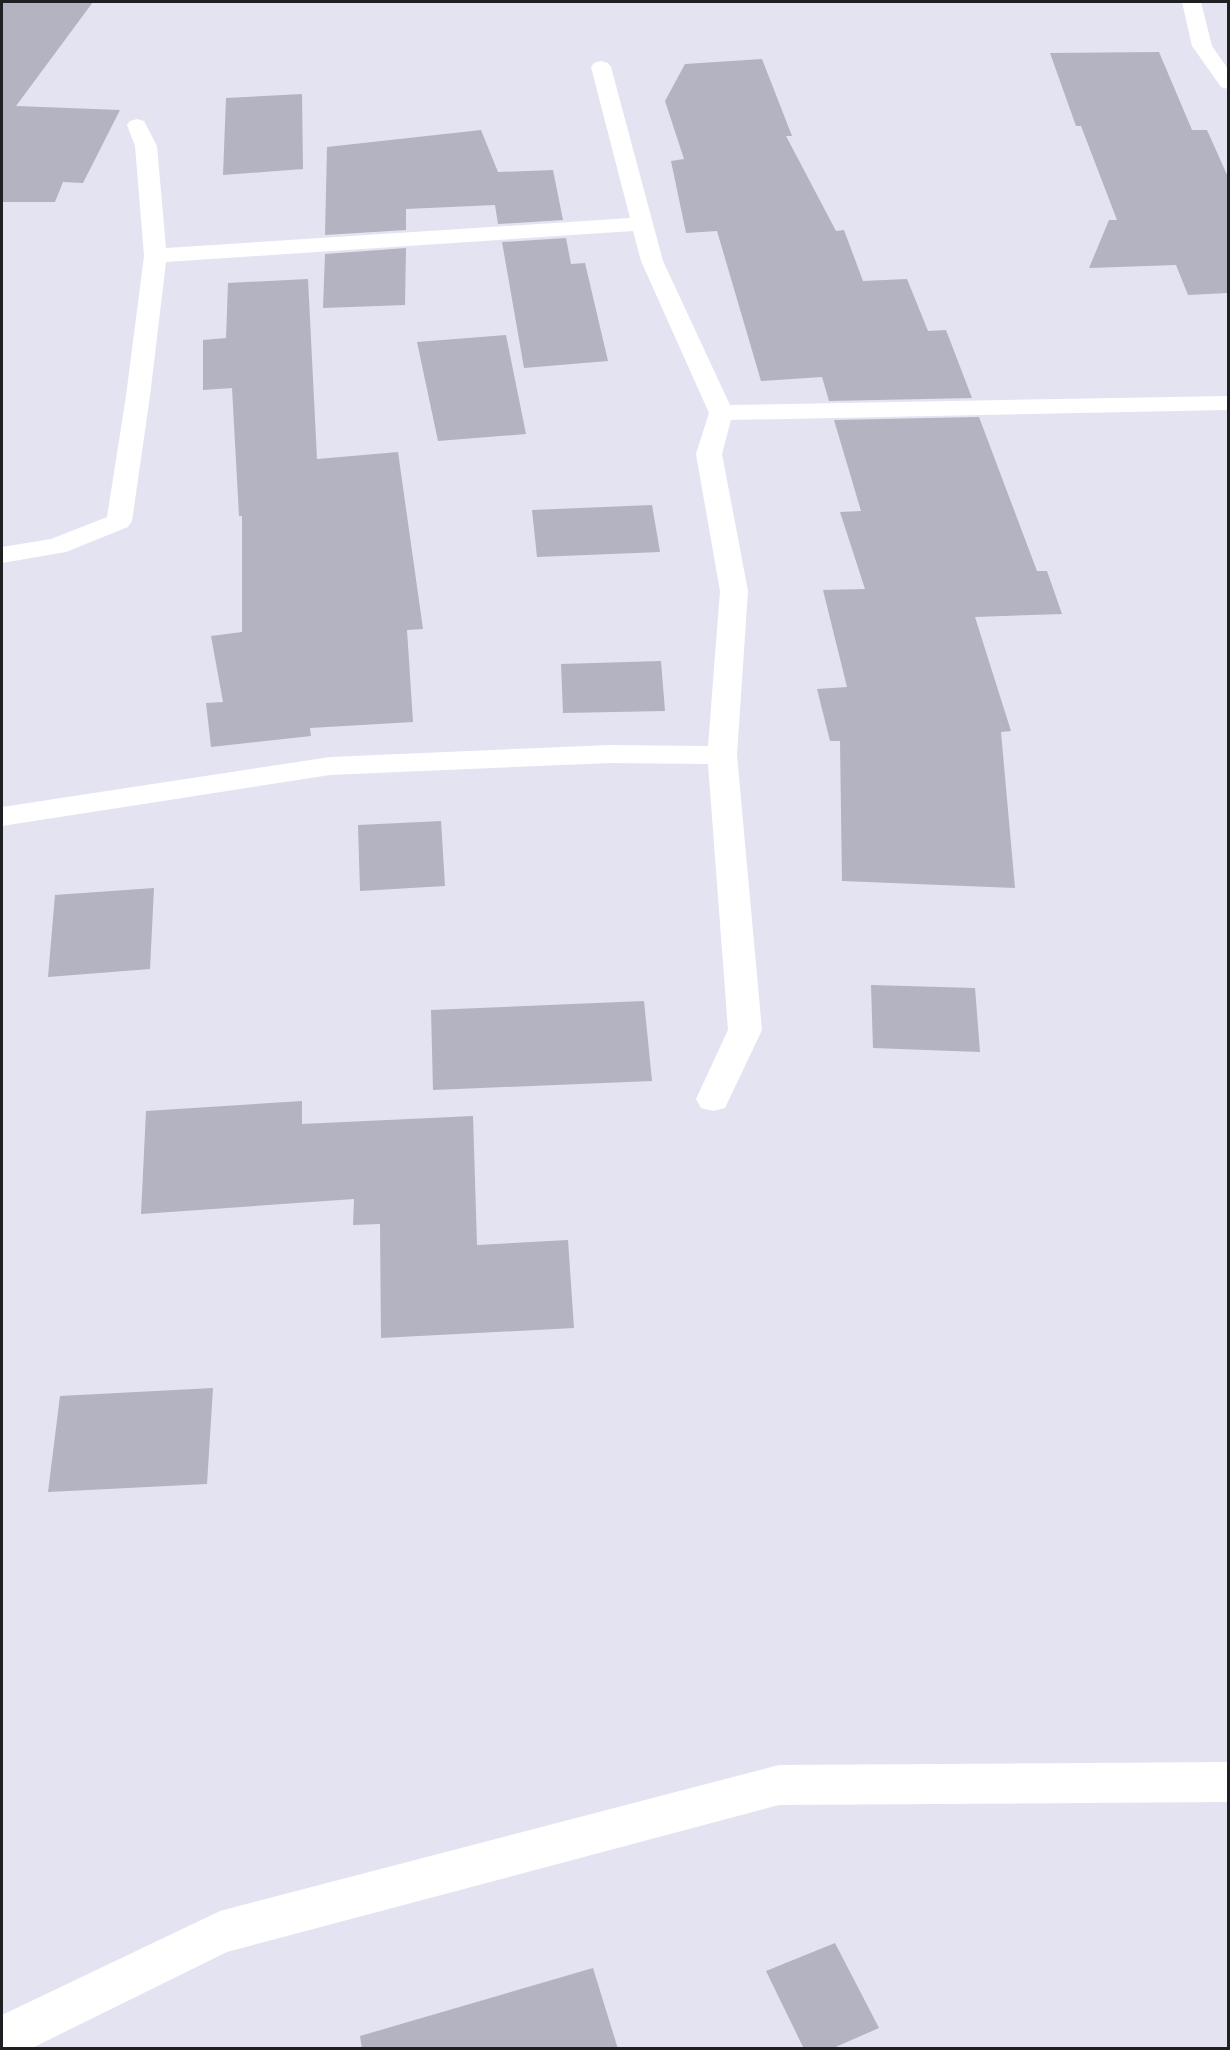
<svg xmlns="http://www.w3.org/2000/svg" width="1230" height="2050" viewBox="0 0 1230 2050" font-family="'Nunito Sans',sans-serif">
<style>
.building{fill:#b4b3c1}
.lines{fill:none;stroke-linecap:round;stroke-linejoin:round}
.minor{fill:#fff;fill-rule:evenodd}
</style>
<rect width="100%" height="100%" fill="#e4e3f1"/>
<g class="building">
<path d="M2 2H93L16 106 120 110 83 183 63 182 55 202H2Z"/>
<path d="M1159 52 1192 130H1207L1228 177V293L1188 295 1176 265 1089 268 1109 220H1117L1081 126H1076L1050 53Z"/>
<path d="M762 59 792 136H786L836 231 844 230 863 281 907 279 928 331 946 330 972 398 829 401 822 377 761 381 717 231 686 233 671 161 684 159 665 101 685 64Z"/>
<path d="M302 94 303 169 223 175 226 98Z"/>
<path d="M481 130 498 172 553 170 563 220 498 224 495 205 406 209V230L325 235 327 147Z"/>
<path d="M566 238 571 264 585 263 608 361 524 368 502 242Z"/>
<path d="M406 248 405 305 323 308 325 254Z"/>
<path d="M308 279 317 459 398 452 423 629 407 630 413 722 310 728 311 736 211 747 206 703 223 702 211 636 242 632V516H239L232 388 203 390V340L226 338 228 283Z"/>
<path d="M506 335 526 434 438 441 417 342Z"/>
<path d="M979 417 1037 571H1047L1062 614 975 617 1011 731 1001 732 1015 888 842 881 840 741H830L817 689 847 687 823 590 865 589 840 512 861 511 834 420Z"/>
<path d="M652 505 660 552 537 557 532 510Z"/>
<path d="M661 661 665 711 563 713 561 664Z"/>
<path d="M441 821 445 886 360 891 358 825Z"/>
<path d="M154 888 150 969 48 977 55 895Z"/>
<path d="M871 985 975 988 980 1052 873 1048Z"/>
<path d="M644 1001 652 1081 433 1090 431 1010Z"/>
<path d="M302 1101V1124L473 1116 477 1245 568 1240 574 1328 381 1338 380 1224 353 1225 354 1199 141 1214 146 1111Z"/>
<path d="M213 1388 207 1484 48 1492 60 1396Z"/>
<path d="M835 1943 879 2028 831 2049H804L766 1971Z"/>
<path d="M593 1968 618 2049H362L360 2036Z"/>
</g>
<g class="lines">
<g class="minor">
<path d="M1182 2H1201L1212 46 1228 69V89L1221 87 1192 46Z"/>
<path d="M601 61 608 63 611 67 663 261 730 405 1228 396V410L731 420 722 454 748 591 737 755 762 1030 725 1108 713 1111 701 1108 696 1099 728 1030 708 764 610 763 330 775 2 826V807L330 757 610 745 708 746 720 591 696 454 709 413 641 261 633 231 166 262 150 396 132 521 128 527 66 552 2 563V547L51 539 107 517 126 396 144 256 135 146 127 125 130 121 137 119 144 121 157 146 166 248 630 218 591 67 594 63Z"/>
<path d="M1228 1762V1802L779 1805 227 1952 32 2048H2V2015L220 1911 779 1765Z"/>
</g>
</g>
<rect width="1230" height="2050" fill="none" stroke="#1f1f24" stroke-width="6"/>
</svg>
